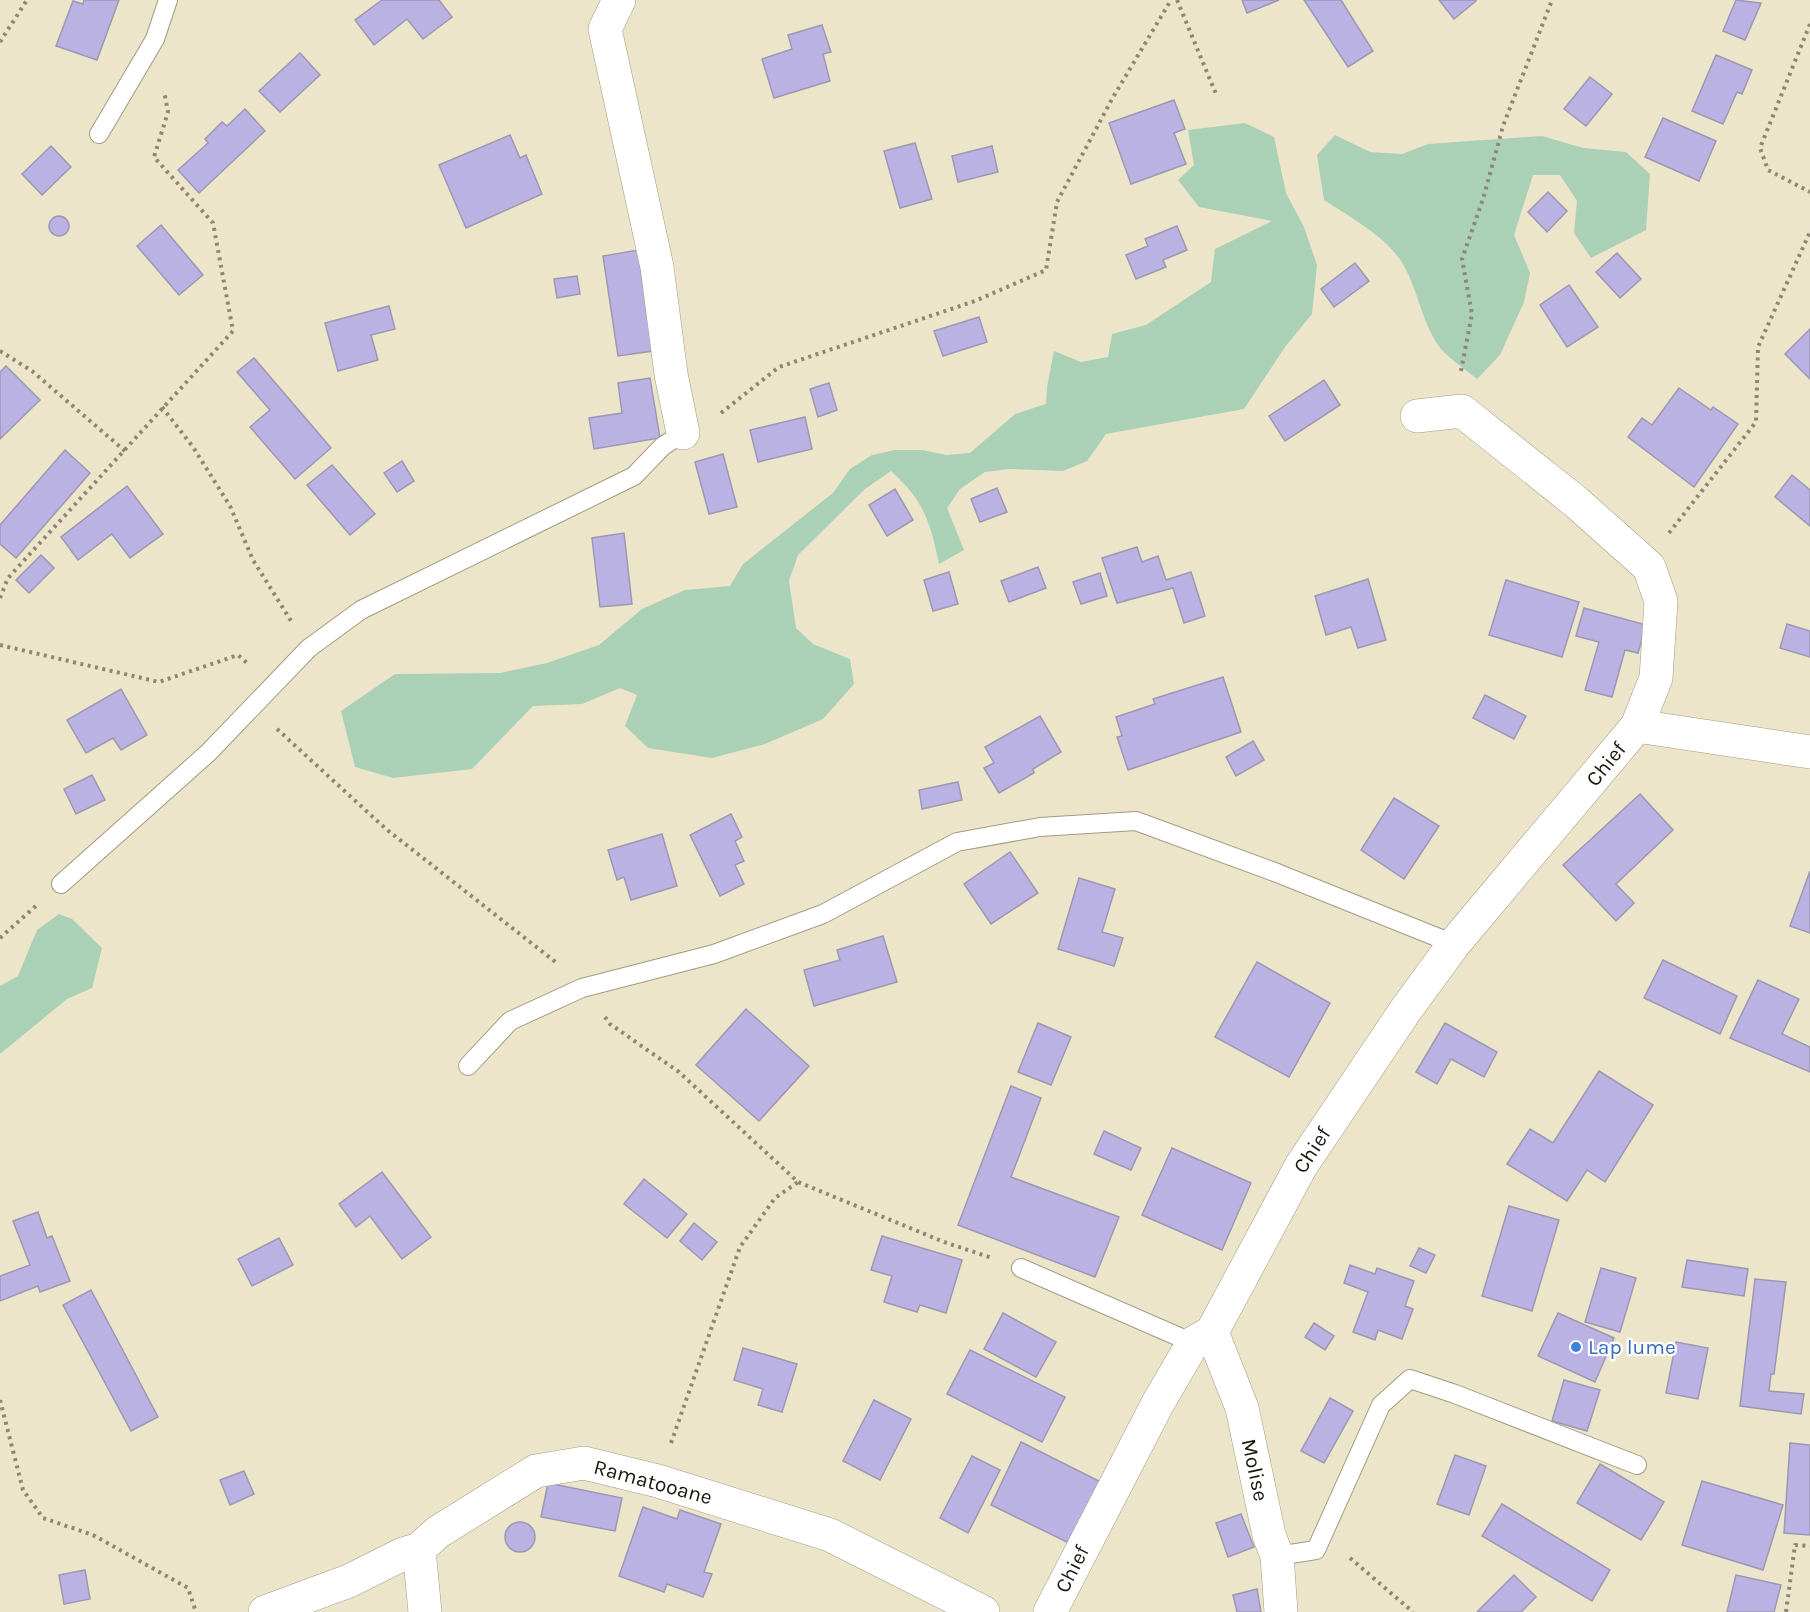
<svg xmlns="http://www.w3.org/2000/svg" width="1810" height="1612" viewBox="0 0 1810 1612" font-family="Karla,sans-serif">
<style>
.green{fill:#aad0b6}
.building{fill:#bab2e2;stroke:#9c98b2;stroke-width:1.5}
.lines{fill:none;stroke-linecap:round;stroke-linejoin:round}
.lane-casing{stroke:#a29b81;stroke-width:20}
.street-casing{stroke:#a29b81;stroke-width:34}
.path{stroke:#8d8774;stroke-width:4;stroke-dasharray:3 4.5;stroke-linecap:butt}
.lane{stroke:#fff;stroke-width:18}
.street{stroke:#fff;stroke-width:33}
.shop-dot{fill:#3f7fe0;stroke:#fff;stroke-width:2}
.labels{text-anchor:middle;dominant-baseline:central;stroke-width:4.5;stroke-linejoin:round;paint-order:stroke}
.street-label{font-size:21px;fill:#19160d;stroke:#fff}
.shop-label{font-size:21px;fill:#366cbe;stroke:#fff;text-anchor:start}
</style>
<rect width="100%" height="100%" fill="#ede5ca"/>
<g class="green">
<path d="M1245 123 1274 137 1286 193 1304 227 1317 265 1312 314 1285 347 1244 409 1106 434 1087 461 1063 471 1009 469 985 472 960 489 947 508 964 550 939 564C930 521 924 501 891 471L865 489 798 555 789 581 796 628 813 644 850 659 854 684 823 719 765 744 712 758 648 748 625 726 637 695 620 688 582 704 533 706 472 769 393 778 355 767 341 711 395 674 500 673 547 663 599 645 642 609 685 590 730 586 743 564 833 493 850 469 872 455 895 450H923L946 455 970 453 1015 414 1046 404 1047 387 1054 351 1081 362 1108 357 1112 334 1146 325 1211 282 1215 249 1272 221 1199 207 1178 180 1194 165 1188 130Z"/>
<path d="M1335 135 1370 152 1402 154 1428 144 1542 136 1583 148 1626 152 1650 174 1646 230 1591 258 1574 233 1577 201 1560 175H1533L1514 235 1530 273 1524 302 1500 355 1477 379C1466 370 1451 360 1441 349 1419 321 1418 280 1395 253 1376 231 1347 215 1324 200L1317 155Z"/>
<path d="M59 914 72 919 102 948 92 988 67 999 0 1054V986L18 976 37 930Z"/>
</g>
<g class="building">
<path d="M84 0H119L97 60 56 46 73 1 83 4Z"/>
<path d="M382 0H439L452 17 423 39 407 19 374 45 355 20Z"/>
<path d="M1242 0H1279L1247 13Z"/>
<path d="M1304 0H1341L1373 51 1348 67Z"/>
<path d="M1439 0H1475L1476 1 1454 19Z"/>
<path d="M1736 0 1761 3 1745 40 1723 31Z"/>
<path d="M822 25 831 52 823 54 830 81 774 98 762 59 792 49 788 35Z"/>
<path d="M300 53 320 75 280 112 259 91Z"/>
<path d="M1716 55 1752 70 1742 94 1737 92 1723 124 1692 111Z"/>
<path d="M1590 77 1612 94 1586 126 1564 109Z"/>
<path d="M1174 100 1185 129 1174 133 1186 164 1131 184 1109 123Z"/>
<path d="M245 109 265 131 199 193 178 170 208 143 205 139 222 122 227 126Z"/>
<path d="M1663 118 1716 141 1699 181 1645 157Z"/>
<path d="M510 135 520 158 526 155 542 194 466 228 439 165Z"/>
<path d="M915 143 932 199 900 208 884 151Z"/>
<path d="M51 146 71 167 42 195 22 174Z"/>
<path d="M992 146 998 172 958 182 952 156Z"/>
<path d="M1548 192 1567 211 1547 232 1528 212Z"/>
<circle cx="59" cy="226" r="10"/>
<path d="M161 225 203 275 179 295 137 246Z"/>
<path d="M1177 226 1187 250 1163 260 1166 267 1136 279 1126 255 1148 246 1145 239Z"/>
<path d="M638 250 653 351 618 356 603 256Z"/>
<path d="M1617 253 1641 279 1620 298 1596 272Z"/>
<path d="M1355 263 1369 281 1334 307 1321 289Z"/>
<path d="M577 276 580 294 557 298 554 279Z"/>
<path d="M1569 285 1598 327 1567 347 1540 305Z"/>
<path d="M389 306 395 329 371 335 378 360 338 371 325 323Z"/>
<path d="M979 317 987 342 943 356 934 331Z"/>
<path d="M1810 329V379L1785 354Z"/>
<path d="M254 358 331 448 295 479 250 427 270 410 237 372Z"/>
<path d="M6 366 40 400 0 439V372Z"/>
<path d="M650 378 660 438 594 449 589 418 622 413 618 383Z"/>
<path d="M1324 380 1340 405 1285 441 1269 416Z"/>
<path d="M829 383 837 410 818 417 810 389Z"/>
<path d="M1679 388 1711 410 1713 407 1738 424 1694 487 1628 437 1642 418 1652 425Z"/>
<path d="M805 417 812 449 758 462 750 430Z"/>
<path d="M65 450 90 473 16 558 0 544V525Z"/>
<path d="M723 454 737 507 709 514 695 462Z"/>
<path d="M402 461 414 481 397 492 384 473Z"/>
<path d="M332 465 375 514 350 535 307 485Z"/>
<path d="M1792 475 1810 490V526L1775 497Z"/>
<path d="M127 486 163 534 130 558 112 534 78 560 61 537Z"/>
<path d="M997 488 1007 512 980 522 971 499Z"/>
<path d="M895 489 913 520 887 536 869 505Z"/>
<path d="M624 533 632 604 600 607 592 538Z"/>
<path d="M1137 547 1142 562 1158 556 1166 580 1191 572 1205 616 1184 623 1173 588 1117 603 1102 558Z"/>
<path d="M41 555 54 568 29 593 16 580Z"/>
<path d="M1038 567 1046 588 1009 602 1001 581Z"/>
<path d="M949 572 958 604 933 611 924 580Z"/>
<path d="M1100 573 1107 596 1081 604 1073 582Z"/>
<path d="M1368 579 1386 640 1358 648 1351 627 1326 635 1315 596Z"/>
<path d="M1506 580 1579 602 1562 657 1489 635Z"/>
<path d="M1584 608 1646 625 1638 653 1625 650 1612 697 1585 690 1599 642 1576 636Z"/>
<path d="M1787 624 1810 631V657L1780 648Z"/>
<path d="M1223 677 1241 732 1128 770 1117 737 1122 736 1116 717 1155 704 1153 699Z"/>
<path d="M121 689 147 735 121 750 113 738 86 753 67 720Z"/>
<path d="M1485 695 1526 716 1514 739 1473 718Z"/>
<path d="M1040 716 1061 752 1033 769 1034 773 999 793 984 768 994 763 985 747Z"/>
<path d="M1253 741 1264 760 1236 776 1226 757Z"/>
<path d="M92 775 105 800 76 814 64 789Z"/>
<path d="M958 782 962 800 922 809 919 790Z"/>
<path d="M1640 794 1673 830 1616 884 1634 903 1616 921 1563 865Z"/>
<path d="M1394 798 1439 826 1404 879 1361 850Z"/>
<path d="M731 814 742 837 735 841 744 861 735 865 744 884 720 896 690 835Z"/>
<path d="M662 834 677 886 631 900 624 877 617 880 608 850Z"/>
<path d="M1010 852 1038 893 991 924 964 884Z"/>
<path d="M1810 871V933L1790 926Z"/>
<path d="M1079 878 1115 889 1102 932 1123 938 1114 966 1058 949Z"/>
<path d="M883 936 897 982 814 1006 804 970 840 960 837 950Z"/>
<path d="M1663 960 1737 996 1720 1034 1644 998Z"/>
<path d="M1257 962 1330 1003 1289 1077 1215 1037Z"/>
<path d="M1758 980 1799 999 1782 1034 1810 1047V1072L1730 1038Z"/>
<path d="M746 1009 809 1066 759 1121 696 1065Z"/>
<path d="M1038 1023 1071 1037 1051 1085 1018 1072Z"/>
<path d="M1445 1023 1497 1052 1484 1077 1451 1059 1437 1084 1416 1072Z"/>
<path d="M1599 1071 1653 1105 1605 1182 1587 1170 1567 1201 1507 1164 1530 1129 1553 1143Z"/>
<path d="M1011 1086 1041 1098 1011 1177 1119 1217 1095 1277 958 1225Z"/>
<path d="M1104 1131 1141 1148 1131 1170 1094 1154Z"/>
<path d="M1172 1148 1251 1183 1222 1250 1142 1215Z"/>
<path d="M382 1172 431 1237 402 1259 370 1216 356 1227 339 1204Z"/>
<path d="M644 1179 687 1214 667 1238 624 1204Z"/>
<path d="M1509 1206 1559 1220 1532 1311 1482 1296Z"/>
<path d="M38 1212 47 1238 52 1236 70 1281 40 1292 38 1286 0 1301V1276L30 1265 13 1221Z"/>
<path d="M694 1223 717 1242 702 1260 680 1241Z"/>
<path d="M882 1236 962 1260 946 1313 920 1305 917 1312 884 1302 892 1276 871 1270Z"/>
<path d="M279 1238 293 1265 252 1286 238 1259Z"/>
<path d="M1419 1248 1435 1255 1426 1273 1410 1266Z"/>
<path d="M1687 1260 1748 1269 1744 1296 1682 1287Z"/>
<path d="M1350 1265 1375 1274 1377 1268 1414 1281 1405 1306 1413 1309 1402 1339 1378 1330 1375 1340 1353 1332 1368 1292 1344 1283Z"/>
<path d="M1601 1268 1636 1278 1620 1332 1585 1322Z"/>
<path d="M1755 1279 1786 1282 1774 1374H1771L1769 1391 1804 1394 1801 1414 1740 1406Z"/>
<path d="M91 1290 158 1417 131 1431 63 1305Z"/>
<path d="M1003 1313 1056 1342 1036 1377 984 1349Z"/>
<path d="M1558 1313 1614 1338 1595 1382 1538 1356Z"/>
<path d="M1314 1323 1334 1336 1325 1350 1305 1337Z"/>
<path d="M1676 1342 1708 1348 1698 1399 1666 1393Z"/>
<path d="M743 1348 797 1364 782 1412 758 1405 763 1389 734 1380Z"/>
<path d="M970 1350 1065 1397 1042 1442 947 1394Z"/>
<path d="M1564 1380 1600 1390 1587 1431 1552 1421Z"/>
<path d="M1330 1398 1353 1411 1324 1463 1301 1451Z"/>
<path d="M874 1400 911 1419 880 1480 843 1461Z"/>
<path d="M1021 1442 1101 1482 1071 1544 991 1505Z"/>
<path d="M1790 1443 1810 1445V1535L1784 1533Z"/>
<path d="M1455 1455 1486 1466 1469 1515 1437 1504Z"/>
<path d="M972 1456 1000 1470 968 1533 940 1518Z"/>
<path d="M1600 1464 1664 1502 1641 1540 1577 1503Z"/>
<path d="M244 1471 254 1494 230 1505 220 1480Z"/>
<path d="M1702 1481 1783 1505 1763 1570 1682 1545Z"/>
<path d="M548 1483 622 1498 615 1531 541 1517Z"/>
<path d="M1502 1504 1610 1570 1592 1601 1482 1536Z"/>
<path d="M643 1507 677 1519 680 1510 721 1524 704 1572 712 1574 703 1597 667 1584 664 1592 619 1576Z"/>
<path d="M1241 1514 1254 1547 1228 1557 1216 1523Z"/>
<circle cx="520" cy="1537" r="15"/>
<path d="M85 1570 90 1599 64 1604 59 1575Z"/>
<path d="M1514 1575 1536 1597 1521 1612H1477Z"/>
<path d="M1736 1575 1781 1585 1774 1612H1727Z"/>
<path d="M1257 1589 1261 1612H1237L1233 1595Z"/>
</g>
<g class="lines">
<defs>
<g id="lane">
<path d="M99 134 155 39 168 0"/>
<path d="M61 884 208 753 309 648 361 610 634 476 663 446 683 433"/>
<path d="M468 1066 510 1021 582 988 714 954 823 914 957 842 1040 827 1136 821 1277 873 1454 944"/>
<path d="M1021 1268 1193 1343"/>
<path d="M1277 1556 1316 1550 1381 1405 1410 1379 1455 1394 1637 1465"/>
</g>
<g id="street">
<path d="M619 0 605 29 657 267 671 374 683 433"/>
<path d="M1637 726 1810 752"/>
<path d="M1212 1332 1242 1408 1269 1535 1277 1556 1281 1612"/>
<path d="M419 1549 425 1612"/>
<path d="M265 1612 349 1581 401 1555 419 1549 438 1532 536 1471 584 1463 658 1481 830 1535 983 1612"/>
<path d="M1050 1612 1158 1403 1193 1343 1212 1332 1301 1166 1405 1011 1454 944 1637 726 1656 678 1661 601 1649 567 1576 502 1462 411 1417 416"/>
</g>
</defs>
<use href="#lane" class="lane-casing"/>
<use href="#street" class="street-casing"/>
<g class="path">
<path d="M1177 0 1216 94"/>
<path d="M1810 24 1760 148 1768 170 1810 192"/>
<path d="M0 42 27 0"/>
<path d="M0 351 32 371 125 451"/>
<path d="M1461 371 1472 314 1462 259 1483 199 1503 126 1552 0"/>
<path d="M162 407 193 447 230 506 253 560 291 621"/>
<path d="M721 413 779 367 975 301 1046 270 1057 202 1112 99 1171 0"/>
<path d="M1669 533 1756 422 1758 347 1810 232"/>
<path d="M0 598 8 578 233 331 213 223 154 157 168 112 164 91"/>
<path d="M0 645 159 682 238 655 248 664"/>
<path d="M277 729 386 829 558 964"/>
<path d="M0 938 38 904"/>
<path d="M605 1017 610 1024 679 1072 798 1182 944 1242 992 1258"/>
<path d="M0 1400 23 1490 43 1518 93 1535 188 1588 196 1612"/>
<path d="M671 1443 740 1247 775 1198 798 1182"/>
<path d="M1350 1558 1413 1612"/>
<path d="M1786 1612 1795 1545 1810 1546"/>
</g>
<use href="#lane" class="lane"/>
<use href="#street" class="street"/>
</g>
<circle class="shop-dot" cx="1576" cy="1347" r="6"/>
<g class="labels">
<g class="street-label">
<text transform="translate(1606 764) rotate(-51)">Chief</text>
<text transform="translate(1312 1150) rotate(-57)">Chief</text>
<text transform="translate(1255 1470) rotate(78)">Molise</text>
<text transform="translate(653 1482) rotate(15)">Ramatooane</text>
<text transform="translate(1072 1569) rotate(-63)">Chief</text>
</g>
<g class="shop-label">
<text x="1588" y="1347">Lap lume</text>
</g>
</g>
</svg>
